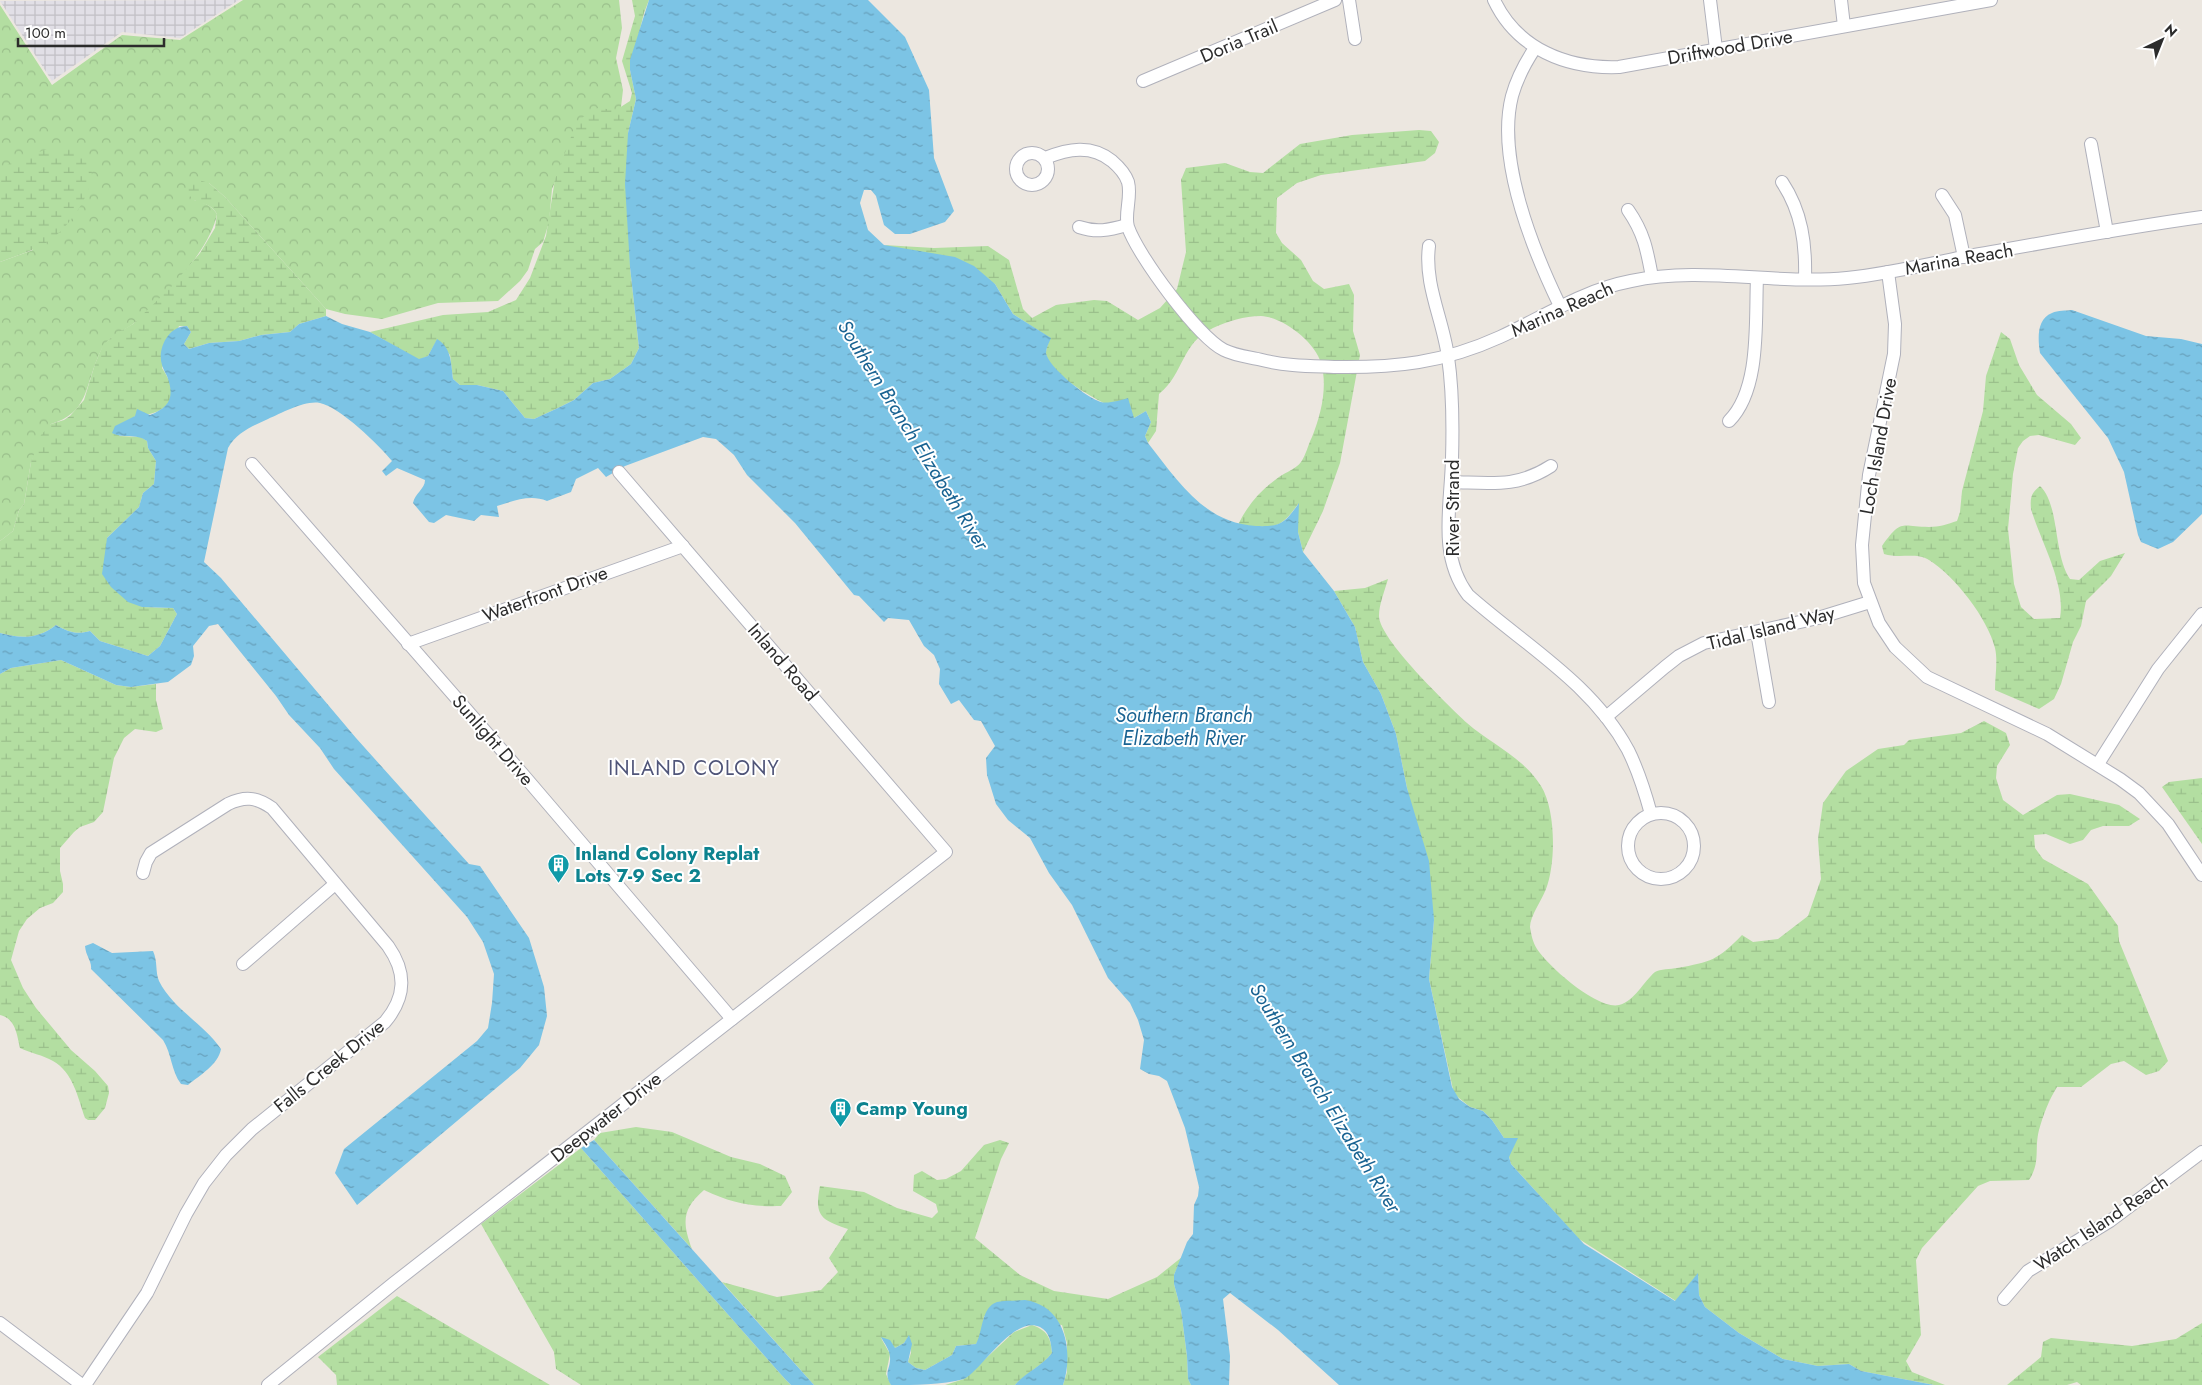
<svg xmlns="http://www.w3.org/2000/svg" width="2202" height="1385" viewBox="0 0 2202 1385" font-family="Jost,sans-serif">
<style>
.industrial{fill:url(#industrial-grid)}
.forest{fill:url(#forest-crowns)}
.wetland{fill:url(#wetland-marsh)}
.water{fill:url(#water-ripples)}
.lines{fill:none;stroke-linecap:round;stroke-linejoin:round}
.minor-casing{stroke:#b0b1bb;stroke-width:14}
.minor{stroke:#fff;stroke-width:12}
.labels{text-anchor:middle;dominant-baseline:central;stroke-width:4;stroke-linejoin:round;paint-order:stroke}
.street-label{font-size:19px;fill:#2c2c2c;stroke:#fff}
.culture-label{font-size:19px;font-weight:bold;fill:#0d838f;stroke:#fff;text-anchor:start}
.water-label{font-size:20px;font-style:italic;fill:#196392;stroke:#fff}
.neighbourhood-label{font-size:20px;letter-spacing:1px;fill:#505579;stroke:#fff}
</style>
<defs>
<pattern id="industrial-grid" width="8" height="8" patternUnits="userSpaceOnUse" patternTransform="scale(1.25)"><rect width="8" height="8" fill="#e1dfe6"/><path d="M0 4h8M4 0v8" fill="none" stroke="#c1c0c5"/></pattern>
<pattern id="forest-crowns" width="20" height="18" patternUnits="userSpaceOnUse" patternTransform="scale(1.25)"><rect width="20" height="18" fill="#b3dea1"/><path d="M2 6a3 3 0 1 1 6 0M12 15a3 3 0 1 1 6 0" fill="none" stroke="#9abf8b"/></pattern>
<pattern id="wetland-marsh" width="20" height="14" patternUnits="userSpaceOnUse" patternTransform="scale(1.25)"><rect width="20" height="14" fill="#b3dea1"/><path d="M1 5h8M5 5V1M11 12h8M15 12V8" fill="none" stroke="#9abf8b"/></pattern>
<pattern id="water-ripples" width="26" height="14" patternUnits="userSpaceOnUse" patternTransform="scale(1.25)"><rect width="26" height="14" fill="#7cc4e5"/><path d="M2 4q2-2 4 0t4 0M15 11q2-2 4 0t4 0" fill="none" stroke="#669fba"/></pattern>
</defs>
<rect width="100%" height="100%" fill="#ece7e0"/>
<path class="industrial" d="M239 0 180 38 122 32 52 81 0 1Z"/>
<path class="forest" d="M243 0H619L622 28 616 58 623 90 621 107 610 127 561 168 552 189 549 222 543 242 535 249 528 270 520 281 498 301 438 303 382 319 345 314 326 309 225 197 209 183 194 200C205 203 211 205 217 214 211 249 161 302 133 324 123 331 113 335 105 344 102 347 100 353 98 357 85 387 88 413 51 424L31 462 24 504 19 510 13 531 0 541V262L33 250 3 168H0V5L52 85 122 35 180 40Z"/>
<g class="wetland">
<path d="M632 0H649L644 13 630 70 636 99 628 133 630 267 639 348 631 364 610 379 593 383 574 400 558 408 534 419 525 418 503 391 477 385H460L453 379 450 355 437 340 428 356 419 360 370 332 443 315 488 312 516 300 530 278 546 236 555 179 574 129 583 117 598 108 616 110 630 101 632 93 622 61 635 16Z"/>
<path d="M1419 130 1431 131 1439 142 1435 153 1425 161 1321 175 1297 183 1277 198 1276 233 1282 243 1301 260 1313 281 1324 289 1349 284 1354 295 1353 331 1360 355 1340 463 1323 511 1303 552 1298 532V504C1278 533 1271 527 1238 525 1248 504 1261 490 1279 477 1286 472 1296 469 1301 462 1306 455 1308 445 1312 437 1321 415 1328 386 1321 363 1315 342 1283 317 1261 316 1244 316 1228 321 1213 328 1180 344 1185 373 1159 394L1156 431 1148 443 1145 436 1151 422 1146 411 1134 418C1113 408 1048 378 1046 353 1046 348 1049 342 1050 338L1013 314 995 284 884 245 934 248 988 246 1009 260 1023 309 1032 318 1056 305 1094 300 1107 301 1138 320 1160 308 1177 289 1186 252 1181 180 1186 168 1225 163 1250 172 1263 173 1300 144 1352 135Z"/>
<path d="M61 147C68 148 77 149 83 153 109 174 71 225 53 238 37 250 18 255 0 262V168L44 150Z"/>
<path d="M195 179 209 183 225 197 326 309V316L299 324 290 332 261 335 239 341 209 343 189 349 184 344 191 332 187 326H179L162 368C183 399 167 414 135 416L119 436 141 437 147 441 148 448 156 461 154 484 143 493 139 507 107 538 142 607 173 608 177 614 160 646 148 656 100 641 90 631C77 635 68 632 56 625 38 639 22 639 0 633V541L13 531 19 510 24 504 31 462 41 435 51 424 64 420 70 416 84 400 95 364 103 345 114 335 133 324 172 286 200 253 215 228 217 214C209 201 202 206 193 199 190 197 188 192 185 189Z"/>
<path d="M2001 332 2010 339 2019 365 2037 395 2071 424 2081 438 2075 445 2039 435 2030 436 2023 441 2018 448 2013 474 2008 529 2014 584 2021 607 2034 619 2060 618C2066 584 2041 542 2031 509 2030 498 2031 493 2040 486 2060 505 2053 554 2070 579L2079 580 2100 561 2125 553 2111 576 2086 601 2081 626 2073 642 2061 684 2054 699 2039 709 1995 690C1995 676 1998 661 1995 648 1988 619 1954 575 1929 560 1916 552 1899 559 1884 554L1882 546C1902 518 1901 527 1929 527 1939 527 1948 524 1957 521L1960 512 1962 491 1983 411 1986 376Z"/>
<path d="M1388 579C1385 590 1379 604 1379 616 1379 639 1448 705 1467 723 1491 744 1523 757 1541 786 1556 810 1556 863 1546 889 1542 900 1530 916 1530 927 1531 934 1533 943 1537 949 1548 966 1597 1010 1619 1005 1634 1002 1644 981 1655 972 1660 969 1671 969 1677 968 1711 962 1718 960 1742 935L1753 942 1778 939 1808 916 1821 879 1818 839 1823 803 1846 771 1878 749 1904 745 1909 740 1961 733 1984 721 2006 733 2010 745 1997 766 1996 778 2003 800 2023 815 2057 795 2070 794 2119 805 2140 819 2129 826H2103L2091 830 2083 840 2070 844 2046 834 2034 835 2035 848 2043 859 2088 884 2118 926 2119 941 2168 1061 2159 1071 2146 1075 2124 1061 2111 1064 2081 1087H2057C2049 1100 2043 1115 2039 1130 2034 1150 2041 1162 2029 1180L1990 1181 1978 1186 1922 1248 1916 1260 1921 1335 1906 1361 1912 1372 1945 1385H1934L1861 1371 1849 1364 1818 1366 1783 1359 1739 1333 1705 1307 1699 1295 1698 1274 1676 1301 1579 1239 1511 1164 1504 1138 1492 1120 1483 1111 1470 1107 1454 1094 1429 979 1434 920 1396 734 1381 694 1363 662 1355 627 1334 591 1365 588Z"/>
<path d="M61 660 116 685 131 687 156 684V700L163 729 156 732 135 729 124 738 114 758 103 812 94 822 80 827 74 832 60 848V871L63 884V892L53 903 40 908 27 919 19 931 11 960 23 988 36 1008 71 1050 95 1071 108 1086 109 1093 105 1108 95 1120H88L85 1118C78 1098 73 1072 53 1061 43 1055 30 1053 20 1048 17 1035 16 1019 0 1015V674L11 668Z"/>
<path d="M2202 778V844L2162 787 2169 782Z"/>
<path d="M636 1127 672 1132 731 1157 760 1164 785 1176 792 1192 781 1206C750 1207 732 1203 704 1190 682 1209 682 1222 692 1249L594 1140 600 1133Z"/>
<path d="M1000 1140 1009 1143 1001 1159 975 1238 1020 1275 1054 1291 1108 1299 1157 1277 1182 1257 1174 1275V1284L1181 1310 1187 1356 1188 1379 1191 1385H1063L1067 1372V1343L1062 1325 984 1316 981 1336 976 1344 956 1346 952 1355 925 1370 916 1368 908 1362 911 1353 909 1336 904 1343 895 1348 881 1338 890 1354 886 1374 891 1385H814L722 1282 777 1297 821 1290 838 1272 829 1258 848 1229C821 1220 814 1216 820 1186L864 1192 897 1208 932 1218 938 1212 936 1204 913 1191 914 1175 922 1171 937 1180 946 1179 961 1171 984 1145Z"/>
<path d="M581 1148 785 1379 791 1385H581L556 1369 554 1352 481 1224Z"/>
<path d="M397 1296 550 1385H337L336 1375 318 1357Z"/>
<path d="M2202 1323V1385H2081L2077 1382 2067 1385H2007L2041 1357 2043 1342 2051 1338 2132 1346 2176 1339Z"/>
<path d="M1032 1325C1047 1330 1051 1338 1052 1353 1041 1367 1026 1373 1015 1385H945L964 1379 1014 1332Z"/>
</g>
<g class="water">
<path d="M649 0H868L905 37 929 90 934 158 954 211 945 222 910 234H895L884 225 876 196 871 190H864L860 203 868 230 884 245 955 257 974 266 995 284 1013 314 1051 338C1049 343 1046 348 1046 353 1048 367 1088 399 1101 402 1108 404 1121 400 1128 398L1134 418 1146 411 1151 422 1145 436 1148 443C1178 481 1204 523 1256 526 1281 527 1285 523 1299 503L1298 532 1303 552 1334 591 1355 627 1363 662 1381 694 1396 734 1407 788 1429 861 1434 920 1429 979 1452 1087 1459 1099 1470 1107 1483 1111 1492 1120 1504 1138H1518L1509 1157 1511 1164 1584 1244 1675 1301 1698 1273 1699 1295 1705 1307 1739 1333 1783 1359 1818 1366 1849 1364 1861 1371 1934 1385H1339L1278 1330 1230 1293 1223 1299 1230 1356 1229 1385H1191L1188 1379 1187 1356 1181 1310 1174 1284V1275L1187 1242 1193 1234 1194 1205 1198 1196 1199 1187 1185 1128 1167 1081 1159 1076 1149 1074 1140 1069 1144 1040 1138 1020 1130 1003 1108 978 1072 905 1049 873 1030 838 1008 820 996 804 987 775 986 758 995 746 981 721 974 720 959 700 951 704 939 684 940 669 934 655 924 646 909 620 888 618 884 622 859 596 854 595 795 523 747 475 734 455 716 439 703 437 625 466 606 477 598 468 576 479 571 492 547 501C530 494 514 501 497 506L499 517 481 515 474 521 446 515 434 523 429 522 413 503C415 493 425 489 425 480L397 468 386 476 382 471 392 461C379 445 340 407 320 403 305 400 282 413 268 419 253 426 237 432 228 448L204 562 221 578 356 738 469 864 480 866 529 938 544 987 547 1016 539 1045 520 1068 357 1205 335 1173 344 1149 477 1041 488 1028 492 1003 494 974 483 942 467 917 334 769 320 748 289 715 276 696 218 624 209 626 193 646 194 656 191 665 168 682 131 687 116 685 61 660 11 668 0 674V633C22 639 38 639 56 625 68 632 77 635 90 631L100 641 148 656 160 646 177 614 173 608 142 607 128 602 111 587 102 574 107 538 139 507 143 493 154 484 156 461 148 448 147 441C136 433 123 439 112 433L115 426 135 416 137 409 150 415C170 407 175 397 167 376 165 372 163 369 162 365 157 349 168 326 187 326L191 332 184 344 189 349 209 343 239 341 261 335 290 332 299 324 326 316 342 324 370 332 419 359 428 356 437 339C452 348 451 364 453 379L460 385H477L503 391 525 418 534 419 558 408 574 400 593 383 610 379 631 364 639 348 630 267 625 184 628 133 636 99 630 70V60Z"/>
<path d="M2072 310 2146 336 2181 339 2202 344V514L2173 542 2158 549 2141 542 2138 535 2124 472 2108 438 2040 353C2038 340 2036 319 2052 313 2058 310 2066 311 2072 310Z"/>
<path d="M93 943 112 953 153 951C158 962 155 971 159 981 173 1009 204 1024 221 1049 218 1065 200 1075 188 1085L181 1084C171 1071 172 1054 163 1040L91 969C92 961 86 957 85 946Z"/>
<path d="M594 1140 814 1385H791L785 1379 581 1148Z"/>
<path d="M1025 1300C1066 1306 1074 1352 1063 1385H1015C1026 1372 1041 1367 1052 1353 1051 1343 1050 1332 1040 1327 1013 1315 982 1370 964 1379 942 1385 914 1385 891 1385 883 1372 891 1369 890 1357 890 1350 884 1343 881 1337L890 1340 895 1348 904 1343 909 1335 912 1344 908 1362 916 1368 925 1370 952 1355 956 1346 976 1344C983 1332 981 1307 997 1302 1005 1300 1016 1301 1025 1300Z"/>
</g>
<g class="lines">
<defs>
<g id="minor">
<path d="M1349 0 1355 39"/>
<path d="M1494 0C1517 49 1567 69 1619 67L1991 0"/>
<path d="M1710 0 1716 49"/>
<path d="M1841 0 1844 26"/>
<path d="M1535 48C1525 63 1517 78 1512 96 1496 159 1533 250 1560 306"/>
<path d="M1143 81 1335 0"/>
<path d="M2091 144 2107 232"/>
<circle cx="1032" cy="169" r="16"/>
<path d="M1045 158C1068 149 1091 144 1112 161 1119 167 1125 173 1128 182 1132 197 1124 214 1128 227 1138 256 1198 337 1224 350 1236 356 1250 357 1262 360 1286 366 1310 366 1334 367 1395 368 1443 363 1500 337 1543 317 1584 290 1631 281 1702 266 1776 285 1847 278 1886 274 1925 265 1963 257 2043 243 2122 228 2202 217"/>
<path d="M1782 182C1802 212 1806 244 1805 279"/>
<path d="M1942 195 1955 215 1964 257"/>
<path d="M1628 210C1644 233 1647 250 1652 277"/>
<path d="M1079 227C1097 233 1109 230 1127 225"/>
<path d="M1429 246C1424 285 1443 319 1448 357 1453 391 1453 425 1452 459 1451 506 1438 555 1468 595 1523 644 1592 683 1628 750 1638 770 1645 792 1651 814"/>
<path d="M1888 272 1895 324 1894 354 1869 475 1862 545 1864 583 1879 623 1895 647 1927 677 2047 734 2120 779 2139 793 2168 824 2202 875"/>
<path d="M1729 421C1761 389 1755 321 1757 278"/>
<path d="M252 464 520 771 732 1019"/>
<path d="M1452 482C1491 483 1517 488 1551 466"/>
<path d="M1757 632 1769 702"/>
<path d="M408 644 683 546"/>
<path d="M1606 717 1665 667 1679 656 1704 643 1818 618 1870 602"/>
<path d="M2098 764 2158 669 2202 614"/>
<circle cx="1661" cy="846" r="33"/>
<path d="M243 964 335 884"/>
<path d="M2004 1299 2028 1271 2110 1221 2202 1152"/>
<path d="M0 1323 82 1385"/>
<path d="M85 1385 147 1293 186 1214 204 1183 226 1155 252 1129 385 1022C406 997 407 973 388 946L272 808C256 797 245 796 228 804L151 853 146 862 143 873"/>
<path d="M268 1385 394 1283 946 852 619 472"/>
</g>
</defs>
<use href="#minor" class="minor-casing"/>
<use href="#minor" class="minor"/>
</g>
<defs>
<symbol id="building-pin" viewBox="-11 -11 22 30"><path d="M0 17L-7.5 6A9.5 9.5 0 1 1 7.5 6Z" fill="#0f9aa8" stroke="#fff"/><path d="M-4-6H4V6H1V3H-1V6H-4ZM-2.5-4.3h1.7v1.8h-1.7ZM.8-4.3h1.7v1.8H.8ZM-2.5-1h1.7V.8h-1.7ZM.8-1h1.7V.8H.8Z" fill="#fff"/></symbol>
</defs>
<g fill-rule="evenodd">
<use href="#building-pin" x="546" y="852" width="25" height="34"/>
<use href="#building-pin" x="828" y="1096" width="25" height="34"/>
</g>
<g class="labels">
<g class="street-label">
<text transform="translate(1239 41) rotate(-23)">Doria Trail</text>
<text transform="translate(1730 47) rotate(-10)">Driftwood Drive</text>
<text transform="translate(1959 259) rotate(-10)">Marina Reach</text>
<text transform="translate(1562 309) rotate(-24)">Marina Reach</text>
<text transform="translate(1878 446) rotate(-80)">Loch Island Drive</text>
<text transform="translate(1452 508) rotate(-90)">River Strand</text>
<text transform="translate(545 594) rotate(-20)">Waterfront Drive</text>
<text transform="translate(1771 628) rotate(-14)">Tidal Island Way</text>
<text transform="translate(783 662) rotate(49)">Inland Road</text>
<text transform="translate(493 740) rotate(49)">Sunlight Drive</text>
<text transform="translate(329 1066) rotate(-39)">Falls Creek Drive</text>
<text transform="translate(606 1117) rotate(-38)">Deepwater Drive</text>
<text transform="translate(2101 1223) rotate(-34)">Watch Island Reach</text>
</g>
<g class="culture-label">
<text x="575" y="853">Inland Colony Replat<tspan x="575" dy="22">Lots 7-9 Sec 2</tspan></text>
<text x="856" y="1108">Camp Young</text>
</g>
<g class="water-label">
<text transform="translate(913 435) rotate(58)">Southern Branch Elizabeth River</text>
<text x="1184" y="715">Southern Branch<tspan x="1184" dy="23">Elizabeth River</tspan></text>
<text transform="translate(1325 1098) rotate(58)">Southern Branch Elizabeth River</text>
</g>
<g class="neighbourhood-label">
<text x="694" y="768">INLAND COLONY</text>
</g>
</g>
<g transform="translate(2162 40) rotate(43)" stroke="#ffffff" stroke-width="4" paint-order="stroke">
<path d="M0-4L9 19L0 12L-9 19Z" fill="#2c2c2c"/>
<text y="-8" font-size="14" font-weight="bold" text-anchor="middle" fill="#2c2c2c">N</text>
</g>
<path d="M18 38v8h146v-8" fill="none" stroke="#2c2c2c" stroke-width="2.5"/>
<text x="25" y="38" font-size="15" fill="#2c2c2c" stroke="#ffffff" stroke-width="4" paint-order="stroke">100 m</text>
</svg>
